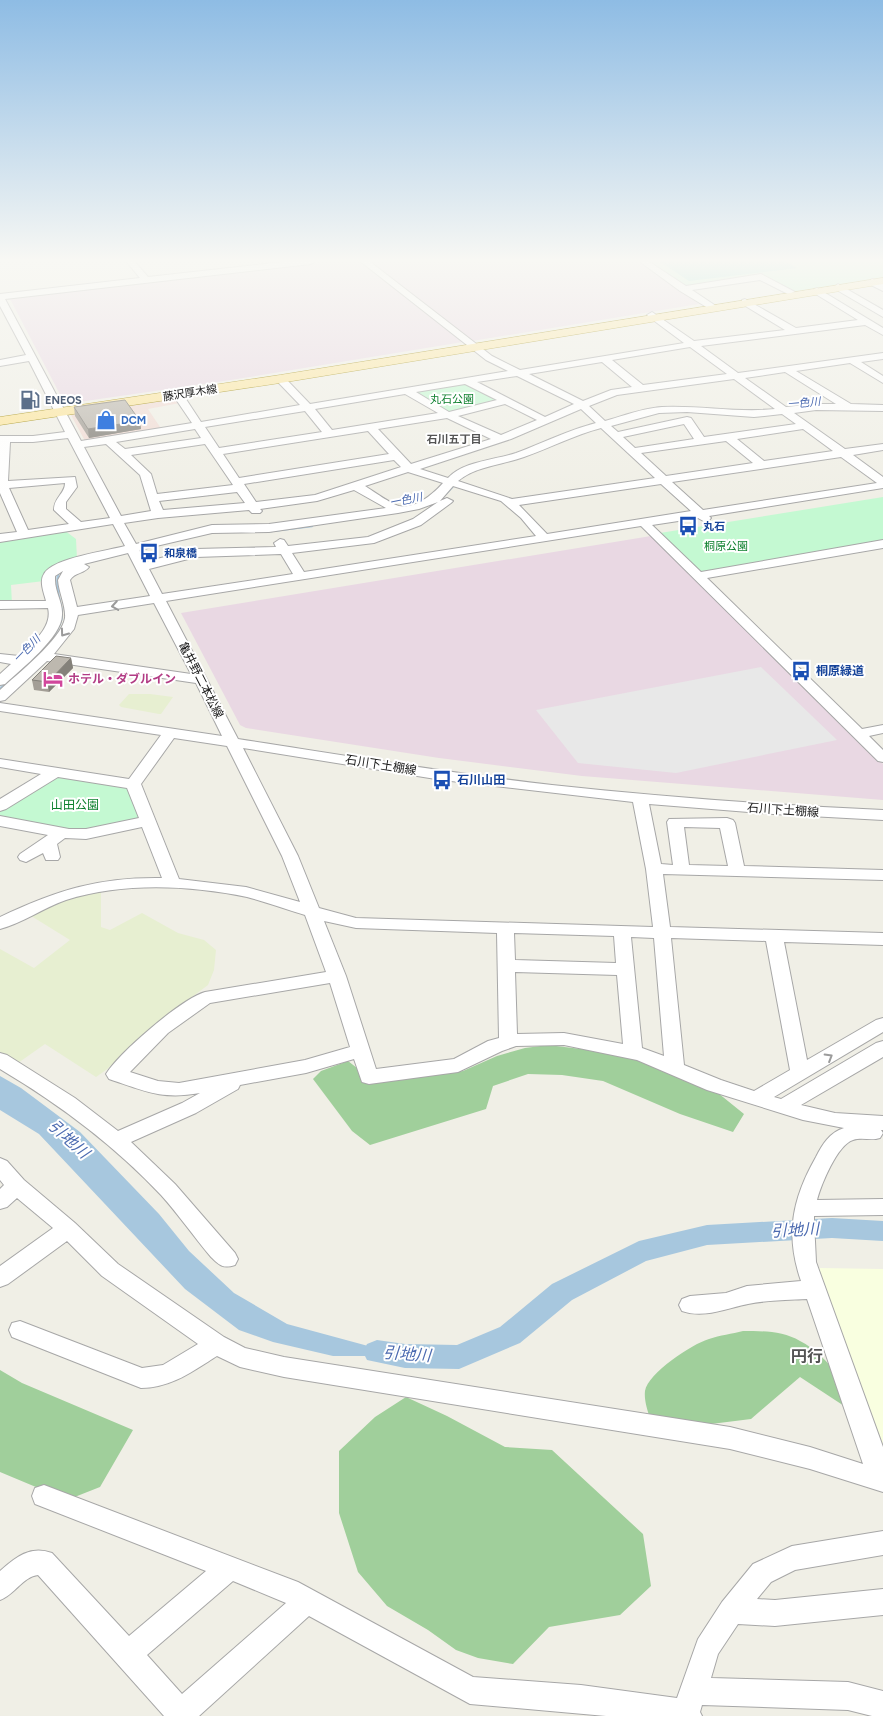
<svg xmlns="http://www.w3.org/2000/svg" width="883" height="1716" viewBox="0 0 883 1716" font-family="Figtree,'Noto Sans JP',sans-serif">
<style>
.commercial{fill:#f1dcd5}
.industrial{fill:#e9d8e3}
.education{fill:#f9ffe0}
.farmland{fill:#e7efd1}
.forest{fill:#a0cf9b}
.park{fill:#c4f9d2}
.pitch{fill:#84dfcd}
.parking{fill:#e8e8e8}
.water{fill:#a7c7de}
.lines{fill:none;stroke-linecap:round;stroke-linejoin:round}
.stream-far2{stroke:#a7c7de;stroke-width:2}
.stream-far1{stroke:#a7c7de;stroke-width:2.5}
.stream{stroke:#a7c7de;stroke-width:3}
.river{fill:#a7c7de;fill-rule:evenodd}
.minor-casing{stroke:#a7a7a7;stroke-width:2}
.major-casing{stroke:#9b8500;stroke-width:1}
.minor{fill:#fff;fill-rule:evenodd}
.major{fill:#fce69f;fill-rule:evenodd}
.wall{fill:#a39e96}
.shaded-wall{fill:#84817a}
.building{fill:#bdb8af;stroke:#84817a}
.oneway{stroke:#9b9b9b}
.labels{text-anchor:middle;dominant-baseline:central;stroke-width:4;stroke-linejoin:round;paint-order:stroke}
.far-street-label{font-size:11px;fill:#202020;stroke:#fff}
.far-park-label{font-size:11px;fill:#0c7f2c;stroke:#fff}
.far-service-label{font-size:11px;font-weight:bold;fill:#4e5e75;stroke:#fff;text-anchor:start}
.far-water-label{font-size:11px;font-style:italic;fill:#4b6ab0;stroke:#fff}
.far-shop-label{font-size:11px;font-weight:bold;fill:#366cbe;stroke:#fff;text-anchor:start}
.far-neighbourhood-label{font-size:11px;font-weight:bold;fill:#535353;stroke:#fff}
.far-transit-label{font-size:11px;font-weight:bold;fill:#164399;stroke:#fff;text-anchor:start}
.transit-label{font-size:12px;font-weight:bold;fill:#164399;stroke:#fff;text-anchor:start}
.hotel-label{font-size:12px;font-weight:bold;fill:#b23c85;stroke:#fff;text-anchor:start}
.street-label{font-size:12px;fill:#202020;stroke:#fff}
.park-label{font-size:12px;fill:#0c7f2c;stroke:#fff}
.near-water-label{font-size:16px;font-style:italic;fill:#4b6ab0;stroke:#fff}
.near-neighbourhood-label{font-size:16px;font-weight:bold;fill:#535353;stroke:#fff}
</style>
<rect width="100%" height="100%" fill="#f0efe6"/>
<path class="commercial" d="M177 398 180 403 148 409 162 430 85 441 71 415 73 413Z"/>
<g class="industrial">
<path d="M329 261H360L463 342 231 380 65 404 9 297Z"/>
<path d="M369 261H638L699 304 472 341Z"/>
<path d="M651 536 883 764V800L582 776 439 758 246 728 240 725 181 613Z"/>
</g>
<path class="education" d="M819 1268 883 1269V1444L817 1270Z"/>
<g class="farmland">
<path d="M129 694H150L173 697 161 714H159L121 707 119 705Z"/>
<path d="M101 891V927L110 930 142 913 178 933 204 940 216 950 214 970 208 985 164 1018 106 1070 96 1077 45 1044 18 1063 0 1052V949L34 968 70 940 28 914 57 901Z"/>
</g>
<g class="forest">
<path d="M548 1045 589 1050 639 1060 718 1093 744 1114 733 1132 680 1114 603 1081 562 1075 528 1074 493 1086 486 1109 370 1145 352 1131 313 1079 321 1071 348 1061 375 1082 463 1071 497 1056 525 1048Z"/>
<path d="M743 1331C762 1331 783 1331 800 1341 830 1356 852 1395 870 1423L800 1377 751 1419 703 1425 650 1418C647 1410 644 1399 645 1391 648 1373 692 1344 709 1339 720 1335 732 1334 743 1331Z"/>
<path d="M0 1370 22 1383 133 1430 100 1487 67 1500 0 1472Z"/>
<path d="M406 1397 447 1416 505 1447 552 1450 643 1534 651 1586 620 1615 549 1627 513 1664 478 1658 456 1650 428 1630 387 1606 358 1572 339 1513V1451L375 1417Z"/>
</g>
<g class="park">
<path d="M643 261H883V278L791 292 761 277 683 289Z"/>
<path d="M468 382 506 401 448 415 408 392Z"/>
<path d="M883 497V543L701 573 660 533Z"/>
<path d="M64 530 76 539 77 559 44 581 11 585 12 604 0 603V540Z"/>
<path d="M57 776 129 788 140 817 137 819 76 832 0 819V809Z"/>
</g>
<path class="pitch" d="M659 261H785L797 268 689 281Z"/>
<path class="parking" d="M761 667 837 740 676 773 578 763 536 710Z"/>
<path class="water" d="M0 1076 21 1088 80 1132 159 1214 189 1251 234 1293 287 1324 405 1356H333L273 1342 239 1330 185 1289 39 1134 0 1110Z"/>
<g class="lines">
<path class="stream-far2" d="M758 416 786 413"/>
<g class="stream-far1">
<path d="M440 500 456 483"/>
<path d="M271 531 312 526"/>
<path d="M136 551 154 546"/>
<path d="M47 644C76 608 53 610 58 574L62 571"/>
</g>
<path class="stream" d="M0 689 23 668"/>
<path class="river" d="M832 1218 883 1221V1241L832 1238 707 1245 646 1261 572 1300 520 1343 459 1369 405 1368 367 1360 363 1352 367 1344 377 1340 405 1344 457 1345 500 1327 552 1284 639 1241 707 1225Z"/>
<defs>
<g id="minor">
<path d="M126 261H134L148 277 291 261H315L311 264 5 299 81 441 192 423 173 395 178 392 182 393 201 422 300 405 275 379 280 376 284 377 310 404 508 371 486 360 360 261H369L492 356 520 370 684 343 649 317 647 315 652 312 694 341 785 330 742 304V300L745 299 796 328 858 320 814 293V289L817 288 883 328V335L865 325 701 346 738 373 883 353V359L861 362 883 376V383L850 363 796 371 851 404 883 405V411L816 410 794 413 845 449 883 444V450L853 455 883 477V488L709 516 711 518 709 520 705 522 698 518 652 525 701 572 883 540V548L707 578 862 729 883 725V733L869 736 883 750V762L878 761 641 526 166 601 238 739C343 755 447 773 552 785 662 797 772 805 883 810V820L773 814 649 804 661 864 673 865 667 822 669 819 727 818 733 820 735 823 744 866 883 870V880L663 874 670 927 883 933V945L784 942 807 1060 876 1020 883 1018V1032L774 1097 781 1099 876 1043 883 1041V1057L801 1105 835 1113 883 1116V1130H881L883 1133 880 1138C871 1141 862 1137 853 1140 837 1145 821 1185 817 1200L883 1199V1215L814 1216V1221L816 1262 883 1447V1492L810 1469 730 1449 284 1377 240 1367 217 1356C193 1371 171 1388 141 1388L12 1337 9 1330 12 1323 20 1321 142 1368 163 1365 198 1344 102 1276 67 1241 8 1284 0 1287V1266L53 1228 17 1198 7 1207 0 1209V1189L4 1185 0 1180V1158L7 1161 24 1180 75 1223 118 1264 224 1337 245 1348 284 1357 730 1427 810 1447 863 1464 807 1299C788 1300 767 1300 748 1304 727 1308 704 1319 682 1311L679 1305 682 1299 690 1296 726 1293 747 1286 801 1281C785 1235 792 1199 816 1157 822 1145 830 1132 844 1128L803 1120 707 1090 637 1060 564 1045 516 1046 502 1051 458 1072 369 1084 362 1082 354 1059 306 1073 240 1085 238 1089 196 1113 131 1142 175 1184 235 1253 238 1259 235 1265C223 1269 219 1265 211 1257 194 1237 179 1215 161 1195 114 1145 59 1104 0 1069V1053L7 1055 75 1098 118 1131 182 1103 200 1093C162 1100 145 1091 109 1079L106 1074C119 1053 181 999 205 992L326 972 305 915C285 909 266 902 247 897 189 885 123 882 66 900 43 908 23 923 0 929V917C57 890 99 877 162 878L142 827 86 839 65 838 57 844 60 857 58 860H46L43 853 26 862 20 860 18 857 20 854 48 835 0 826V816L69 829H86L139 818 127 788 58 777 6 809 0 811V799L41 774 0 767V759L129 779 161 735 0 711V703L222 736 196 683 47 661 5 700 0 701V690C16 675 62 639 65 618 66 606 59 593 58 580L63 571 55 576V580C55 592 63 603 62 615 62 637 21 669 5 684L0 685V674L11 664 0 662V654L19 656C31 644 53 628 48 608L0 609V601H46C44 593 39 581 44 574 52 558 107 551 125 546L113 524 0 542V534L17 532 0 493V436H33L65 432 29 361 0 366V360L26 355 0 306V294L140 278ZM690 347 727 374 643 385 612 360ZM602 362 632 387 611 390 583 401 529 374ZM785 372 836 404H816L786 407 745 378ZM517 376 574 404 545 417 477 382ZM734 379 775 409C737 413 700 405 662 407 643 408 623 416 605 421L589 406 617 395ZM465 384 497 400 449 412 416 392ZM405 394 438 413 332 430 315 409ZM505 404 537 420 501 435 458 416ZM581 409 596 423C568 430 543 443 516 453 495 460 464 461 448 478L420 469 511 439ZM305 411 322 432 219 448 205 427ZM687 412 754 417 782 414 796 424 704 437 691 418 687 417 618 432 611 426 659 413ZM447 418 491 439 411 464 378 429ZM684 424 694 439 635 448 623 437ZM601 428 655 478 512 499 458 481C476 466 502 465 524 457 550 448 574 435 601 428ZM195 429 201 438 125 449 116 442ZM803 429 833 451 764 461 737 439ZM368 431 389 454 239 478 223 454ZM68 438 110 518 81 522 66 509V502L77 487 75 477 8 481 10 442H33ZM726 441 753 463 666 476 641 453ZM106 444 140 475 151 511 121 516 84 447ZM205 444 233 485 157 494 151 474 131 455ZM841 457 877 483 703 510 672 482ZM394 460 401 467 315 495 256 502 244 484ZM408 472 443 483C433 494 416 509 399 506 391 504 373 491 365 486ZM65 483C65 494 54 497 54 510L69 524 28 530 9 488ZM661 484 691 511 547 534 519 505ZM453 486 501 501 521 518 536 536 304 572 292 553 374 543 421 525 451 503 453 501 447 498 440 501ZM354 490 386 508 269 524 212 525 136 544 124 523 158 518 249 510 252 513H260L262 511 260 509 317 501ZM237 492 245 503 163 510 159 501ZM438 502 413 519 368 537 288 546 284 540 280 539 274 543 276 547 196 549 145 562 139 550 212 533 269 532 398 513 419 509ZM128 553 150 596 77 607 70 580C75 572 84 574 89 567L84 564ZM281 554 293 574 162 594 149 569 196 557ZM154 603 191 674 54 654 74 629 78 615ZM174 738 227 746 282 856 300 902 246 887 179 879 141 784ZM243 748 442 780 633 802 646 869 653 927 356 918 319 908 298 856ZM684 827 720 828 728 866 689 865ZM324 921 356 928 497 933 499 1038 488 1041 454 1059 376 1069 346 976ZM514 933 614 936 616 963 515 960ZM631 937 654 938 664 1056 642 1048ZM671 938 766 941 790 1070 754 1091 721 1080 684 1065ZM515 972 617 975 623 1044 564 1033 517 1034ZM330 983 350 1047 305 1060 179 1083 158 1081 130 1072 168 1033 210 1003Z"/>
<path d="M639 261H648L686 286 761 274 795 292 788 294 760 280 692 290 716 306V310L713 311 680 291Z"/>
<path d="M872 279 883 284V291L869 284 868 282Z"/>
<path d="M838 284 883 310V317L835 289 834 287Z"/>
<path d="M44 1485 298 1582 473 1677 581 1685 677 1698 698 1639 722 1602 753 1564 792 1546 883 1531V1555L795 1570 771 1582 757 1599 775 1600 883 1589V1615L775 1626 738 1624 718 1654 711 1678 848 1682 883 1691V1716H872L848 1710 702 1705 700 1712 702 1716H606L470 1704 309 1616 199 1716H164L38 1575C24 1576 14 1595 0 1600V1571C16 1557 30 1545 52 1553L129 1636 206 1571 35 1504 32 1496 35 1488ZM233 1581 286 1603 182 1694 147 1655Z"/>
</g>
<path id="major" d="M883 278V284L280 383 0 425V417L280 375Z"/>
</defs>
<use href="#minor" class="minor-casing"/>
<use href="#major" class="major-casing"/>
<use href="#minor" class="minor"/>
<use href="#major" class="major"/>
</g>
<g class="wall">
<path d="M74 407 140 421 141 429 89 438 75 416Z"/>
<path d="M71 658 73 668 49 692 34 690 32 680Z"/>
</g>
<g class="shaded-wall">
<path d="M140 421 141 429 89 438 88 429Z"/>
<path d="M71 658 73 668 49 692 48 682Z"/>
</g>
<g class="building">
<path d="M125 400 140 421 88 429 74 407Z"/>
<path d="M56 656 71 658 48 682 32 680Z"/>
</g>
<defs><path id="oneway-chevron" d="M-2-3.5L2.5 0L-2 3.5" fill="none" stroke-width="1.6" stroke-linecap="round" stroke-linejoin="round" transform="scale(1.25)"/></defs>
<g class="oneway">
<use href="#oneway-chevron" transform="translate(115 606) rotate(171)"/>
<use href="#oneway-chevron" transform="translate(64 633) rotate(126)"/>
<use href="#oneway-chevron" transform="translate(829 1057) rotate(-31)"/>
</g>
<linearGradient id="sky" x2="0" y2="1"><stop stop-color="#8ebce4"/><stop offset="0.52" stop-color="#f8f8f4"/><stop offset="1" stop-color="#f8f8f4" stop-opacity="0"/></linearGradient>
<rect width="883" height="501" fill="url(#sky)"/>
<defs>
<symbol id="fuel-bare" viewBox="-9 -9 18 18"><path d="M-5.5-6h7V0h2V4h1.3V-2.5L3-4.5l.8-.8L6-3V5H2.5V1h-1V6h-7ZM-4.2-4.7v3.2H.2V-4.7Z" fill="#5c6f8a" stroke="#fff" stroke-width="2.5" paint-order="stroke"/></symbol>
<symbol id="shop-bare" viewBox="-9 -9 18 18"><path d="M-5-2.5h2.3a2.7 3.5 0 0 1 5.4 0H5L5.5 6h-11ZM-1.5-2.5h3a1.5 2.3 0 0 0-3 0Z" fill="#3f7fe0" stroke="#fff" stroke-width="2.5" paint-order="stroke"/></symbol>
<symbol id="bus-bare" viewBox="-9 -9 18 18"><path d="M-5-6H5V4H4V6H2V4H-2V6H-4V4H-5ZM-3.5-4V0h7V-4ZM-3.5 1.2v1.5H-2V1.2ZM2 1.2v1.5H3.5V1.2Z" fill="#1a4fb4" stroke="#fff" stroke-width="2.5" paint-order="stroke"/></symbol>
<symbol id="hotel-bare" viewBox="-9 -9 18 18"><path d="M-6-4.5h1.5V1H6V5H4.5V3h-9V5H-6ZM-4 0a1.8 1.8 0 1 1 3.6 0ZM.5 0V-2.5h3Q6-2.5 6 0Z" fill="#d1479c" stroke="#fff" stroke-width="2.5" paint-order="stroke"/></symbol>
</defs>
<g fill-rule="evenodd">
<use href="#fuel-bare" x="16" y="386" width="28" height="28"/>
<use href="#shop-bare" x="92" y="406" width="28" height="28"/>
<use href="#bus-bare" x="674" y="512" width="28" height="28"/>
<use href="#bus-bare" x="135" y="539" width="28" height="28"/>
<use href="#bus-bare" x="787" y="657" width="28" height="28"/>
<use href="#hotel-bare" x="39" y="665" width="28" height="28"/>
<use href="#bus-bare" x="428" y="766" width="28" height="28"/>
</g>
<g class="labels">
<g class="far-street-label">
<text transform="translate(190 393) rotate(-9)">藤沢厚木線</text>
</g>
<g class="far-park-label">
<text x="452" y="399">丸石公園</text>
<text x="726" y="546">桐原公園</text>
</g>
<g class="far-service-label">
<text x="45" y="400">ENEOS</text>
</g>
<g class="far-water-label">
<text transform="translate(804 403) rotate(-5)">一色川</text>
<text transform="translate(406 500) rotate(-11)">一色川</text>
<text transform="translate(27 649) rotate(-46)">一色川</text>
</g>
<g class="far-shop-label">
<text x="121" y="420">DCM</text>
</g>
<g class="far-neighbourhood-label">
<text x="454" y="439">石川五丁目</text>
</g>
<g class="far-transit-label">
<text x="703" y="526">丸石</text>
<text x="164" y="553">和泉橋</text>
</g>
<g class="transit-label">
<text x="816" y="671">桐原緑道</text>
<text x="457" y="780">石川山田</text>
</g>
<g class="hotel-label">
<text x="68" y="679">ホテル・ダブルイン</text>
</g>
<g class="street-label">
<text transform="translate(201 680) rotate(63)">亀井野二本松線</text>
<text transform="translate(381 765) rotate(9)">石川下土棚線</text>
<text transform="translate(783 810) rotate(4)">石川下土棚線</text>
</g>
<g class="park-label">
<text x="75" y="805">山田公園</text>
</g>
<g class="near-water-label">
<text transform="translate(69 1139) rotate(42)">引地川</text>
<text transform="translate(795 1230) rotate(-3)">引地川</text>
<text transform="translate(407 1354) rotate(4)">引地川</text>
</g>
<g class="near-neighbourhood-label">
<text x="807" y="1356">円行</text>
</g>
</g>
</svg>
